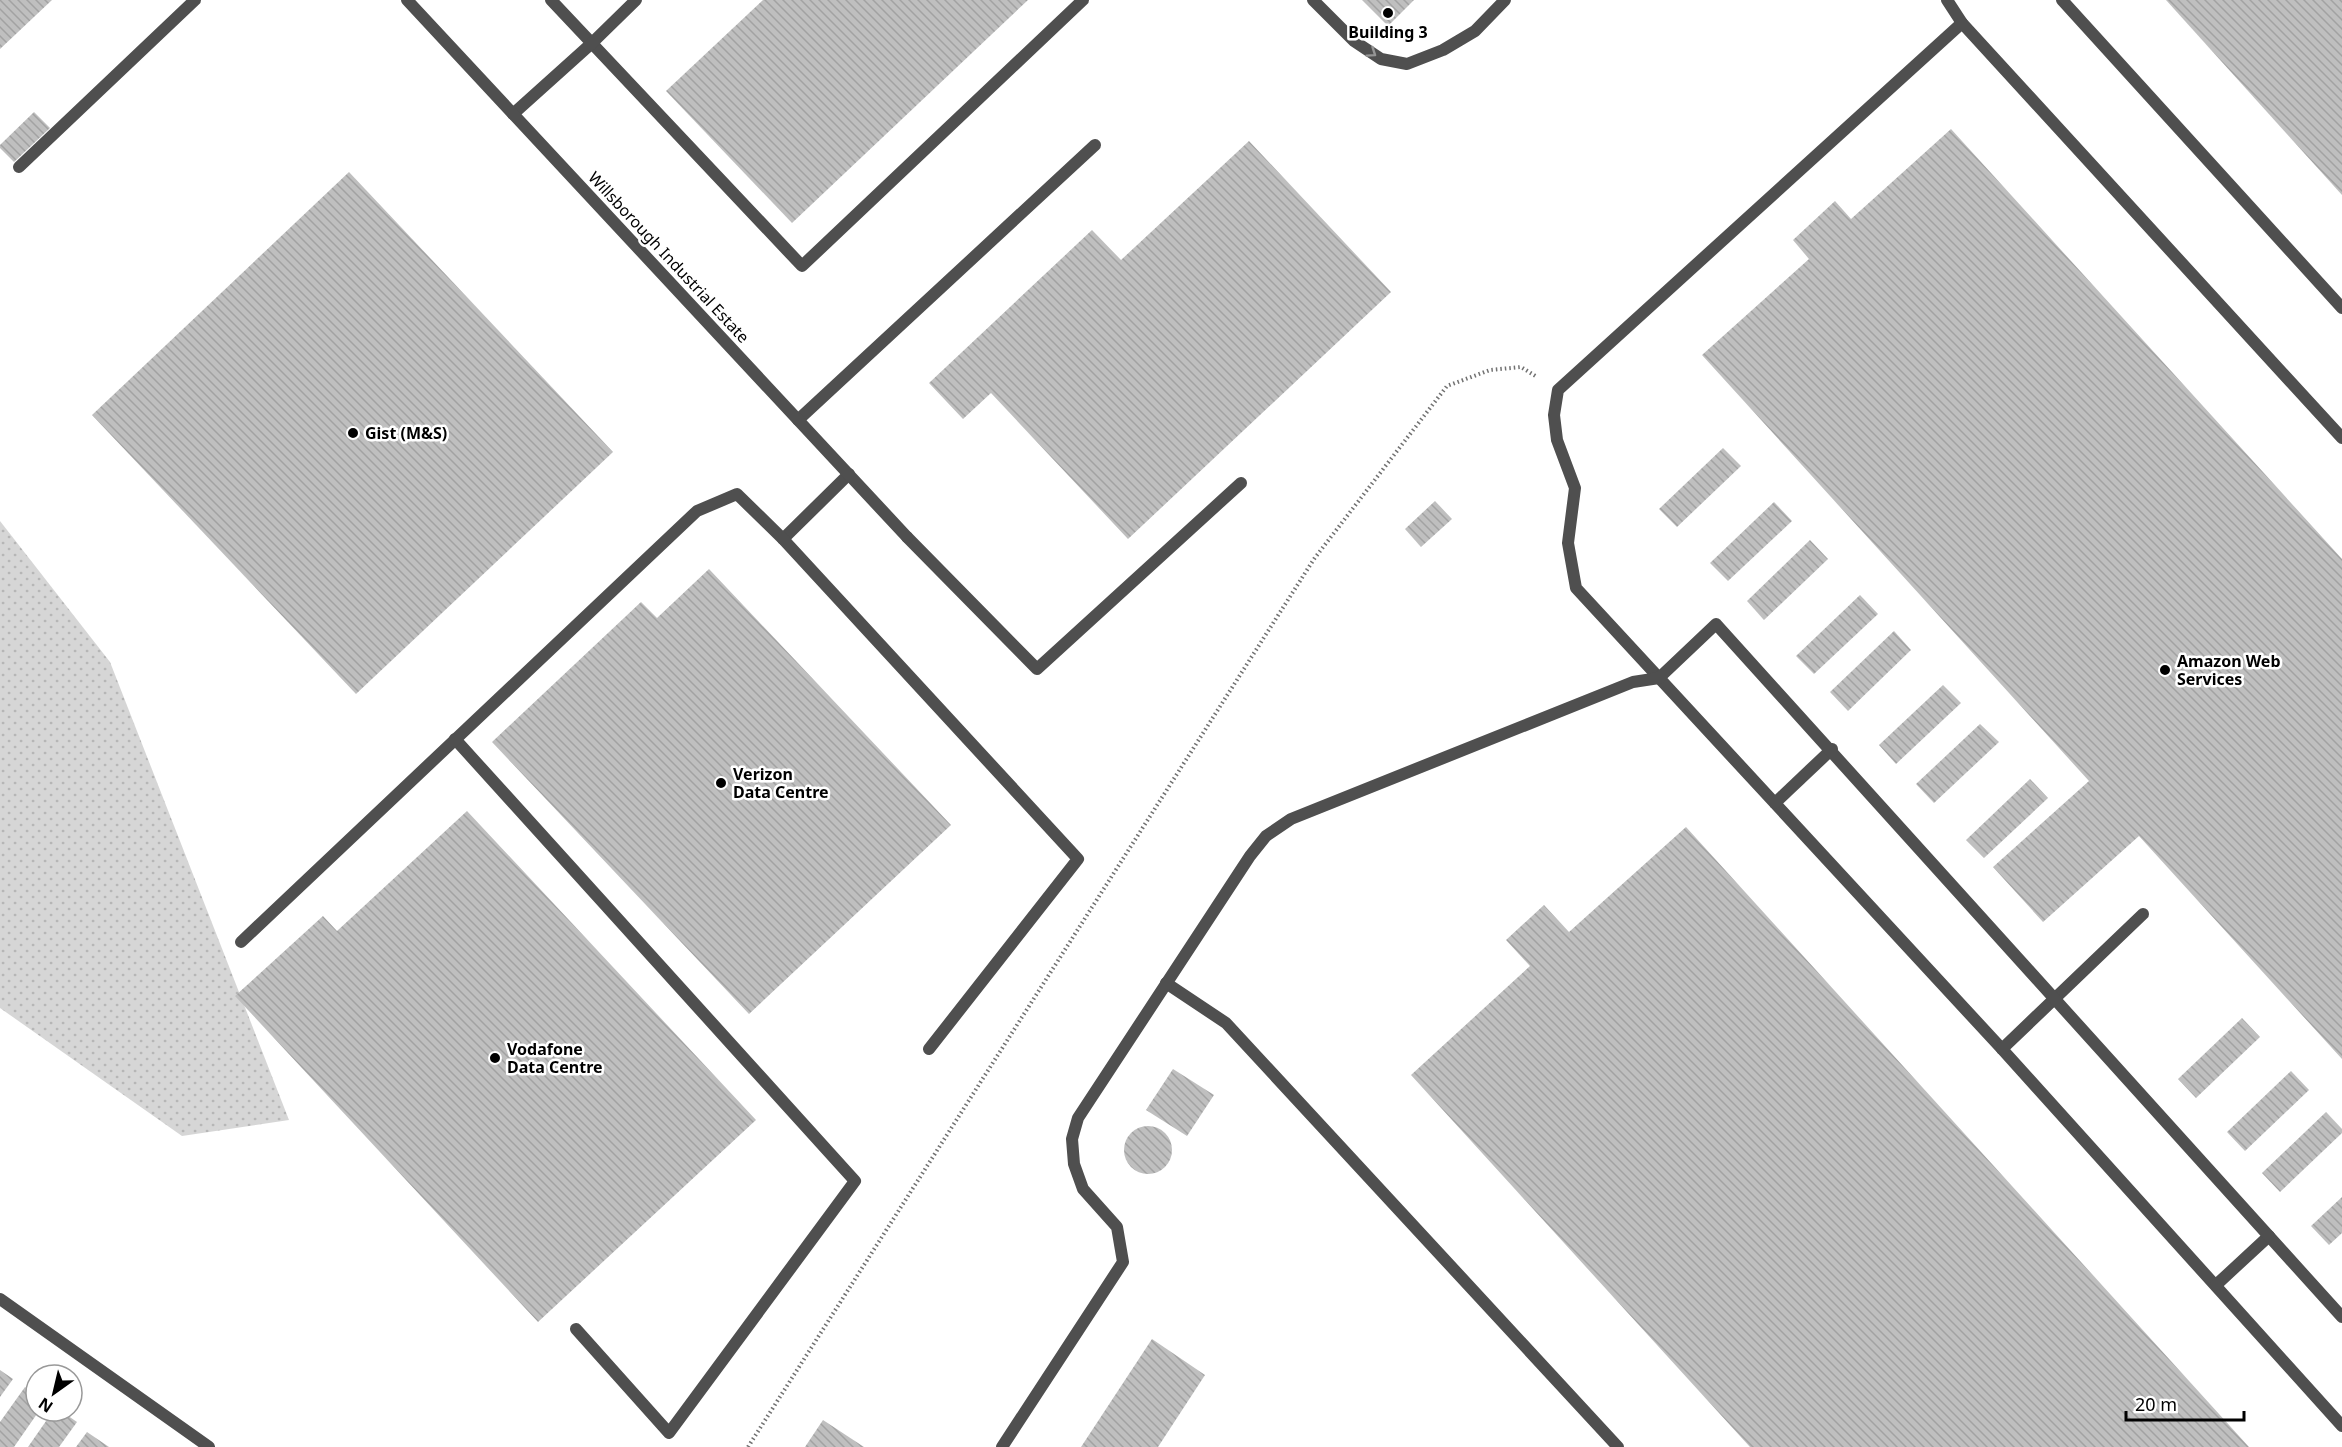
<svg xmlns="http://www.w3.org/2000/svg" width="2342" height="1447" viewBox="0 0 2342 1447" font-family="'Noto Sans',sans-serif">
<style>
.grass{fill:url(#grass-dots)}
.building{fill:url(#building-back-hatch)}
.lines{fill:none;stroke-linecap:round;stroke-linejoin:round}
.path{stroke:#717171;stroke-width:4;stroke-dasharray:1.5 3;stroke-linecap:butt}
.lane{stroke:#4f4f4f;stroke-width:12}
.street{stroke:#4f4f4f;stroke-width:12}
.oneway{stroke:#959595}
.poi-dot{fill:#000;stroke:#fff;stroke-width:2}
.labels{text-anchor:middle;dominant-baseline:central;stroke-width:5;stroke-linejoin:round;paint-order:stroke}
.poi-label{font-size:16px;font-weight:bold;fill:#000;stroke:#fff;text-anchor:start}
.street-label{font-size:16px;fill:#000;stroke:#fff}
</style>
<defs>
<pattern id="grass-dots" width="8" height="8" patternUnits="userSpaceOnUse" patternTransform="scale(1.5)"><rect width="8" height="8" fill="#d6d6d6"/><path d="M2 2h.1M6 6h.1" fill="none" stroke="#b6b6b6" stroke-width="1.8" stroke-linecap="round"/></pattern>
<pattern id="building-back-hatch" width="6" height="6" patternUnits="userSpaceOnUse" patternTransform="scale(1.5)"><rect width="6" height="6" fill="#bfbfbf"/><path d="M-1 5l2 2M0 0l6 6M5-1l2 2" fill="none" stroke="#a2a2a2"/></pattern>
</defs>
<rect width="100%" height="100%" fill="#fff"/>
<path class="grass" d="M0 521 110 662 289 1120 182 1136 0 1008Z"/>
<g class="building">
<path d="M0 0H52L0 49Z"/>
<path d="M763 0H1028L792 223 666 91Z"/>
<path d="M1362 0H1414L1388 26Z"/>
<path d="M2166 0H2342V195Z"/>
<path d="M34 112 50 128 14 162 0 148V145Z"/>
<path d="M1951 129 2342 559V1059L2139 836 2043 922 1993 867 2089 781 1702 355 1809 259 1793 240 1835 201 1851 219Z"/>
<path d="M1249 141 1391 292 1128 539 991 393 963 419 929 383 1092 230 1121 260Z"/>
<path d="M349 172 613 452 356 694 92 415Z"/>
<path d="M1723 448 1741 466 1677 527 1659 509Z"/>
<path d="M1435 501 1452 519 1421 547 1405 529Z"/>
<path d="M1774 502 1792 521 1728 581 1710 563Z"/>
<path d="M1810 540 1828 559 1764 620 1747 601Z"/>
<path d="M709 569 951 825 749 1014 492 742 641 602 657 618Z"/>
<path d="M1860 595 1878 614 1814 674 1796 656Z"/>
<path d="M1894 631 1911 650 1848 711 1830 692Z"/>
<path d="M1943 685 1961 703 1896 764 1879 745Z"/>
<path d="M1980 724 1999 742 1934 803 1916 784Z"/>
<path d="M2030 779 2048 798 1984 858 1966 840Z"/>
<path d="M467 811 756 1120 538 1322 235 996 323 916 337 931Z"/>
<path d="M1686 827 2249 1447H1750L1411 1075 1530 966 1506 940 1544 905 1569 932Z"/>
<path d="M2242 1018 2260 1037 2196 1098 2178 1079Z"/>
<path d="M1173 1069 1214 1095 1187 1136 1146 1110Z"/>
<path d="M2291 1071 2309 1090 2245 1151 2227 1132Z"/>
<path d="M2326 1112 2342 1129V1133L2280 1192 2262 1173Z"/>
<circle cx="1148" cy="1150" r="24"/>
<path d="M2342 1197V1233L2329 1245 2311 1226Z"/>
<path d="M1152 1339 1205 1375 1158 1447H1081Z"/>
<path d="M0 1370 13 1379 0 1397Z"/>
<path d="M25 1387 36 1395V1411H39L14 1447H0V1422Z"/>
<path d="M53 1411H61L77 1422 59 1447H28Z"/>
<path d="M823 1420 864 1447H805Z"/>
<path d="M87 1432 109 1447H76Z"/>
</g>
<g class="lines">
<path class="path" d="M748 1447 1314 559 1447 386 1490 370 1521 367 1537 377"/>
<g class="lane">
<path d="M551 0 802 266 1083 0"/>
<path d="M1313 0 1354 41 1381 59 1407 64 1443 50 1475 31 1505 0"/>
<path d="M1947 0 1962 23"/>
<path d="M2062 0 2342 308"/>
<path d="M513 114 592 43 636 0"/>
<path d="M19 167 195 0"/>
<path d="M798 420 1095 145"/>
<path d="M2342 438 1962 23 1558 390 1554 415 1557 440 1575 488 1568 543 1576 588 2002 1049 2342 1426"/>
<path d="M907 537 1037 669 1241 483"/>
<path d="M783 539 849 474"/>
<path d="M455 739 855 1181 669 1433 576 1329"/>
<path d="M1775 803 1832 749"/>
<path d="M241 942 697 511 737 494 783 539 1078 859 929 1049"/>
<path d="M1166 983 1226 1023 1618 1447"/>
<path d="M2002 1049 2143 914"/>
<path d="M2216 1285 2269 1236"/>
<path d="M0 1299 209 1447"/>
<path d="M1002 1447 1123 1262 1117 1227 1083 1189 1074 1164 1072 1139 1078 1118 1250 856 1266 836 1291 819 1633 682 1659 678 1716 624 2342 1317"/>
</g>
<path class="street" d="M407 0 907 537"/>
</g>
<defs><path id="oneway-chevron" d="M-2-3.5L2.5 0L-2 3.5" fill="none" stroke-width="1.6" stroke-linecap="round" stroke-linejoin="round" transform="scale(1.5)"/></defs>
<use class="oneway" href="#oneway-chevron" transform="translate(1372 53) rotate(34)"/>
<g class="poi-dot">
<circle cx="1388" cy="13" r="6"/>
<circle cx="353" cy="433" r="6"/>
<circle cx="2165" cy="670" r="6"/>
<circle cx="721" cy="783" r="6"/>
<circle cx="495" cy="1058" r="6"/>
</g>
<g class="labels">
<g class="poi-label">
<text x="1388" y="32" text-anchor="middle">Building 3</text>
<text x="365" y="433">Gist (M&amp;S)</text>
<text x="2177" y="661">Amazon Web<tspan x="2177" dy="18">Services</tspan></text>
<text x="733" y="774">Verizon<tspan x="733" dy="18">Data Centre</tspan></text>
<text x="507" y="1049">Vodafone<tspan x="507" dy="18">Data Centre</tspan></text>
</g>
<g class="street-label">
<text transform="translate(669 257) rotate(47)">Willsborough Industrial Estate</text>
</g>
</g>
<g transform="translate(54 1393) rotate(214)"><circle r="28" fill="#ffffff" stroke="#999999" stroke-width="1.5"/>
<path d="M0-4.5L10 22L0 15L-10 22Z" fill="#000000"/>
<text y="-9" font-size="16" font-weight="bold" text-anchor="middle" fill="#000000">N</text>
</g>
<path d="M2126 1411v9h118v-9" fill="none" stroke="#000000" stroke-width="3"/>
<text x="2135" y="1411" font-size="18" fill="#000000" stroke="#ffffff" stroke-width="4.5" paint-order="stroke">20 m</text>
</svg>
